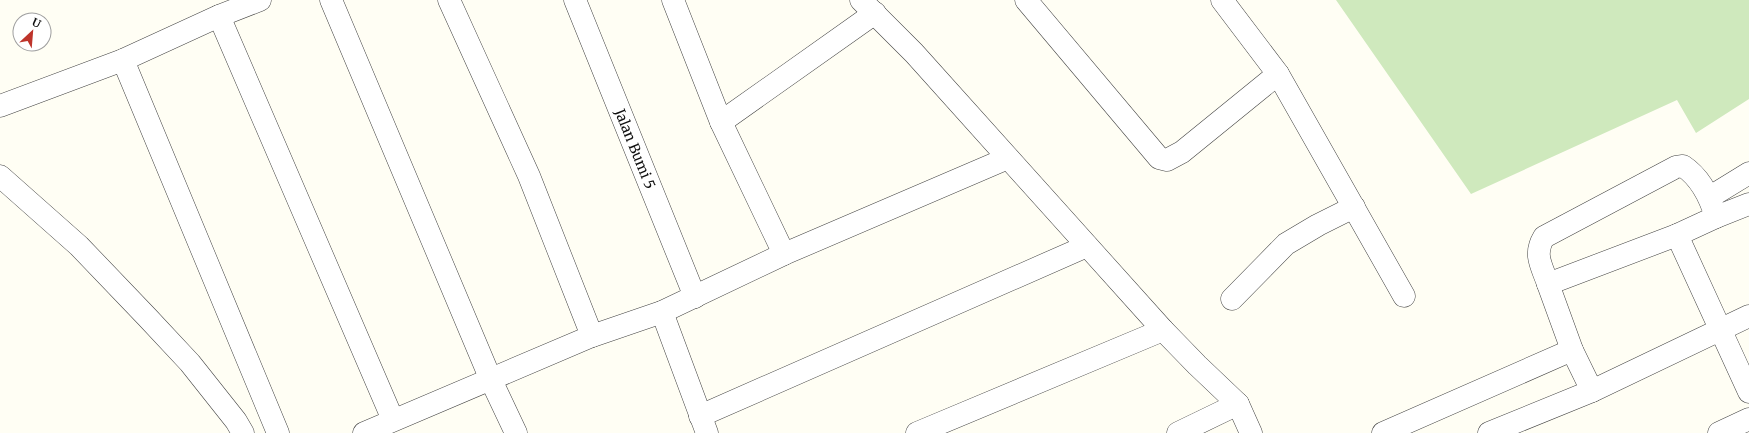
<svg xmlns="http://www.w3.org/2000/svg" width="1749" height="433" viewBox="0 0 1749 433" font-family="Merriweather,serif">
<style>
.green{fill:#cfe9bd}
.lines{fill:none;stroke-linecap:round;stroke-linejoin:round}
.minor-casing{stroke:#434343;stroke-width:23}
.minor{stroke:#fff;stroke-width:22}
.labels{text-anchor:middle;dominant-baseline:central;stroke-width:4;stroke-linejoin:round;paint-order:stroke}
.street-label{font-size:14px;fill:#101010;stroke:#fff}
</style>
<rect width="100%" height="100%" fill="#fffef4"/>
<path class="green" d="M1336 0H1749V99L1696 133 1677 100 1471 194Z"/>
<g class="lines">
<defs>
<g id="minor">
<path d="M331 0 491 380 516 433"/>
<path d="M449 0 529 176 592 336"/>
<path d="M575 0 695 297"/>
<path d="M673 0 721 122"/>
<path d="M861 0 914 53 1163 330 1197 365 1238 404 1251 433"/>
<path d="M1026 0 1159 158 1167 160 1182 152 1278 74"/>
<path d="M1222 0 1278 74 1404 296"/>
<path d="M219 16 393 420"/>
<path d="M123 60 278 433"/>
<path d="M0 106 123 60 219 16 260 0"/>
<path d="M1683 166C1701 178 1710 197 1716 217L1677 235 1548 284C1542 266 1533 255 1544 237L1676 167Z"/>
<path d="M0 176 79 246 147 317 190 363 236 421 243 433"/>
<path d="M1710 197 1749 173"/>
<path d="M1716 217 1749 204"/>
<path d="M1677 235 1749 392"/>
<path d="M784 254 721 122 875 13"/>
<path d="M1548 284 1572 350 1592 391 1749 316"/>
<path d="M1232 299 1286 244 1318 225 1354 207"/>
<path d="M662 312 707 433"/>
<path d="M700 416 1087 246"/>
<path d="M364 433 592 336 662 312 784 254 1008 158"/>
<path d="M917 433 1163 330"/>
<path d="M1178 433 1238 404"/>
<path d="M1383 433 1572 350"/>
<path d="M1489 433 1592 391"/>
<path d="M1719 433 1749 419"/>
</g>
</defs>
<use href="#minor" class="minor-casing"/>
<use href="#minor" class="minor"/>
</g>
<g class="labels">
<g class="street-label">
<text transform="translate(635 149) rotate(68)">Jalan Bumi 5</text>
</g>
</g>
<g transform="translate(32 32) rotate(26)"><circle r="19" fill="#ffffff" stroke="#9f9f9f"/>
<path d="M0-3L7 15L0 10L-7 15Z" fill="#be342b"/>
<text y="-6" font-size="11" font-weight="bold" text-anchor="middle" fill="#101010">U</text>
</g>
</svg>
